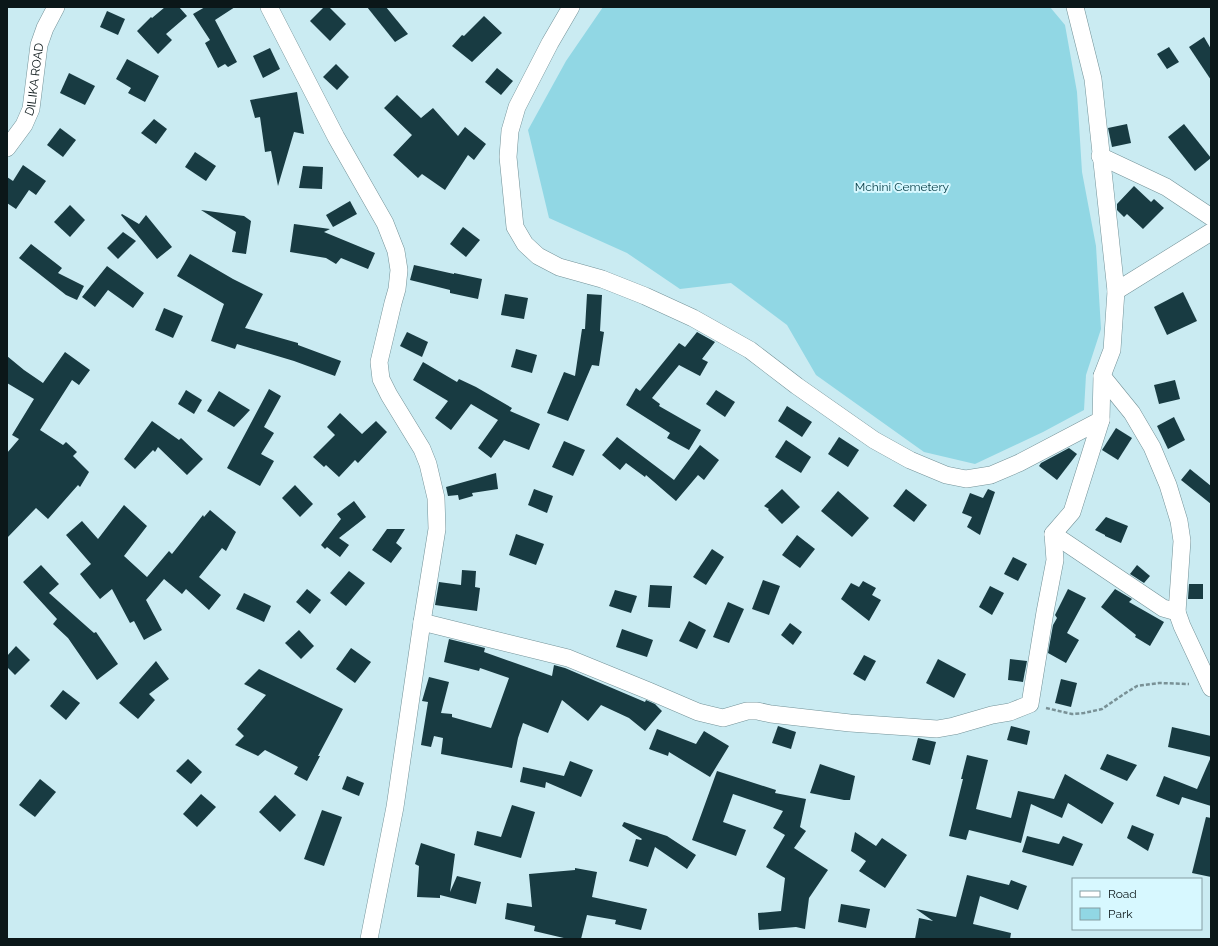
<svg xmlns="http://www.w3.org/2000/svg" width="1218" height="946" viewBox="0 0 1218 946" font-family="Raleway,sans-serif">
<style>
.green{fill:#91d7e4}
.building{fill:#183b42}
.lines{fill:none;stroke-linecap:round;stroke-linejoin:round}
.minor-casing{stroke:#739298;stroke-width:18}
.path{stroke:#799196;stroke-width:2.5;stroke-dasharray:4 2;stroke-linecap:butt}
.minor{stroke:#fff;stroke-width:17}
.labels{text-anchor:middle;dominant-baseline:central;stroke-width:4;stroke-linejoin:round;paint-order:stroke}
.street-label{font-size:12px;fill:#0b1719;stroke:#d7f8ff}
.park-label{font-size:12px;fill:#053b44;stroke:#d7f8ff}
</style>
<rect width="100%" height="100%" fill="#caebf2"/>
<path class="green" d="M603 7H1050L1065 25 1077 92 1082 172 1096 246 1101 329 1086 375 1084 410 1043 432 975 464 924 452 816 375 787 325 731 283 680 289 627 253 549 218 528 130 566 61Z"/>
<g class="building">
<path d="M165 7H179L187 16 166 34 172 40 158 54 137 31 151 17 152 18Z"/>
<path d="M205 7H235L215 20 237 62 228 67 225 64 218 68 205 43 210 40 193 14Z"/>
<path d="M324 7H329L346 24 330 41 310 21Z"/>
<path d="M367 7H386L408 34 395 42Z"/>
<path d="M107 11 125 19 118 35 100 27Z"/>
<path d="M484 16 502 33 472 62 452 46 462 35 464 36Z"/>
<path d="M1204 37 1211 49V80L1189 47Z"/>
<path d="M1169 47 1179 62 1167 69 1157 54Z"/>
<path d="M270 48 280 69 263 78 253 56Z"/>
<path d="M127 59 159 76 145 102 128 93 131 88 116 79Z"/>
<path d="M336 64 349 77 337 90 323 77Z"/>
<path d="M497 68 513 81 501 95 485 82Z"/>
<path d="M69 73 95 86 85 105 60 93Z"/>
<path d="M297 92 304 134 294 132 278 186 271 151 265 152 260 117 255 118 250 100Z"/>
<path d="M397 95 421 118 433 108 458 136 465 127 486 144 474 160 468 155 445 190 422 174 418 178 393 155 412 135 384 108Z"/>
<path d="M154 119 167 129 156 144 141 133Z"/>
<path d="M1127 124 1131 143 1112 147 1108 128Z"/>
<path d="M1184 124 1211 158 1195 171 1168 137Z"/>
<path d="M60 128 76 140 63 157 47 145Z"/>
<path d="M195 152 216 166 206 181 185 167Z"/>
<path d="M23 165 46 181 36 195 29 190 16 209 7 203V177L13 181Z"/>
<path d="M303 166 323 167 322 189 299 188Z"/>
<path d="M1134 186 1151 202 1154 199 1164 208 1143 229 1127 214 1124 217 1117 210V204Z"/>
<path d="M350 201 357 214 333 227 326 215Z"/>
<path d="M70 205 85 220 70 237 54 222Z"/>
<path d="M201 210 244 216 251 221 246 254 232 252 236 232Z"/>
<path d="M122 214 139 224 146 215 172 247 157 259 121 215Z"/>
<path d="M294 224 330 229 324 232 375 253 368 269 341 258 336 264 326 258 290 252Z"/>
<path d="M463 227 480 240 466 257 450 244Z"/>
<path d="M123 232 136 241 118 259 107 248Z"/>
<path d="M31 244 62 268 58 273 84 286 77 300 66 295 19 258Z"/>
<path d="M190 254 233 279 263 294 245 328 298 343V345L341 361 335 376 294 361 237 344 235 349 211 341 224 304 177 276Z"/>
<path d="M414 265 454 274V273L482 279 478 299 450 293V290L410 280Z"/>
<path d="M107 266 144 293 133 308 108 290 95 307 82 297Z"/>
<path d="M1183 292 1197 321 1167 335 1154 307Z"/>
<path d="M505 294 528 298 524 319 501 315Z"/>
<path d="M587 294 602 295 600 331 604 332 599 366 592 365 568 421 547 413 564 372 575 376 582 329H585Z"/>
<path d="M164 308 183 316 173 338 155 330Z"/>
<path d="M407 332 428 342 422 357 400 346Z"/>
<path d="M697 332 715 342 702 359 708 362 700 376 679 365 652 398 660 404 659 406 701 430 689 450 667 438 670 433 626 405 636 388 640 391 679 343 685 347Z"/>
<path d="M516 349 537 355 532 373 511 367Z"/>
<path d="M65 352 90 370 79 385 72 380 40 430 63 445 66 442 77 452 73 456 89 472 80 487 78 485 48 519 36 508 7 538V453L19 439 12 435 34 399 7 383V356L24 370 43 383Z"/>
<path d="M423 362 457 382 459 379 476 387 512 408 510 411 540 424 529 450 504 440 491 458 478 448 498 420 471 404 451 430 435 418 448 401 413 380Z"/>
<path d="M1175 380 1180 399 1159 404 1154 385Z"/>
<path d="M269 389 281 396 264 427 274 433 261 454 274 461 260 486 227 468Z"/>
<path d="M186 390 202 400 194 414 178 404Z"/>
<path d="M716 390 735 402 725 417 706 404Z"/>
<path d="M219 391 250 410 234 427 207 411Z"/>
<path d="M787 406 812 422 802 437 778 421Z"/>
<path d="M340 413 362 434 376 421 387 432 358 463 355 460 339 477 326 465 324 467 313 457 335 435 327 427Z"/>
<path d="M1174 417 1185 440 1168 449 1157 426Z"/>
<path d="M152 421 179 440 181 438 203 459 187 475 158 447 155 452 153 450 135 469 124 459Z"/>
<path d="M1116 428 1132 438 1118 460 1102 450Z"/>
<path d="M617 437 674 480 700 445 719 460 704 480 698 475 676 501 646 475 645 477 626 463 620 470 602 455Z"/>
<path d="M839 437 859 450 848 467 828 454Z"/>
<path d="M786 440 811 457 801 473 775 457Z"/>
<path d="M564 441 585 450 573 476 552 467Z"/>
<path d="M1069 448 1077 454 1057 480 1039 466 1041 463Z"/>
<path d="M1190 469 1211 486V504L1181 480Z"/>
<path d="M496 473 498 489 472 493 473 496 459 500 458 495 448 496 446 487Z"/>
<path d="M295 485 313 504 300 517 282 498Z"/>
<path d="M534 489 553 496 547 513 528 505Z"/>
<path d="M782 489 800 507 782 524 768 510 769 509 764 506Z"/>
<path d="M906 489 927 505 914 522 893 506Z"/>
<path d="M988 489 995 492 980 535 967 527 972 517 962 513 970 493 983 498Z"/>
<path d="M838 491 869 518 852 537 821 511Z"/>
<path d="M354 501 366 517 339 538 349 545 340 557 327 547 325 549 321 545 341 519 337 514Z"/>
<path d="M124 505 147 526 124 556 147 577 169 551 172 554 203 515 204 517 210 510 236 532 226 551 222 548 199 577 221 595 209 610 186 589 182 594 164 579 146 600 162 630 144 640 134 621 130 623 112 589 100 599 80 574 91 564 66 535 82 521 98 539Z"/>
<path d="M1106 517 1128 526 1121 543 1105 536V535L1095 530Z"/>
<path d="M387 529H405L396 543 402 548 391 563 372 550Z"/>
<path d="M516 534 544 544 536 565 509 555Z"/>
<path d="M797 535 815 549 800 568 782 555Z"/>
<path d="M712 549 724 557 706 585 693 577Z"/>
<path d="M1013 557 1027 564 1018 581 1004 574Z"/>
<path d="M41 565 59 584 49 593 94 633 96 632 118 664 97 680 68 638 53 624 57 619 23 582Z"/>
<path d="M1137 565 1150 576 1144 583 1130 574Z"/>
<path d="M462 570 476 571 475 587 480 588 477 611 435 605 439 582 461 585Z"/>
<path d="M349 571 365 583 346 606 330 593Z"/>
<path d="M763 580 780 586 769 615 752 609Z"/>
<path d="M863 581 876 588 872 595 881 600 869 621 841 599 851 583 859 587Z"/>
<path d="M1189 584H1203V599H1188Z"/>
<path d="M650 585 672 586 670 608 648 607Z"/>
<path d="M990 586 1004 593 992 615 979 607Z"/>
<path d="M307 589 321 600 310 614 296 602Z"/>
<path d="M1068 589 1086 598 1067 633 1079 640 1066 663 1048 653 1053 625 1057 618 1055 615Z"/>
<path d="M1115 589 1132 599 1129 602 1164 622 1150 646 1135 637 1136 635 1101 607Z"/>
<path d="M615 590 637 596 631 613 609 606Z"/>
<path d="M244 593 271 606 264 622 236 609Z"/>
<path d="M728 602 744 609 729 643 713 637Z"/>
<path d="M689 621 706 630 697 649 679 641Z"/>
<path d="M790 623 802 632 793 645 781 635Z"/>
<path d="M622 629 653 640 647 657 616 647Z"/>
<path d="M299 630 314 646 301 659 285 643Z"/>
<path d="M449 639 485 648 484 652 552 676 554 665 565 668 645 702 646 700 655 704 662 711 645 731 629 718 601 705 588 721 562 700 548 733 523 723 518 738 512 768 441 754 443 738 434 736 431 747 421 745 428 702 422 701 429 677 449 682 441 713 452 714V717L491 728 509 678 480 668 479 671 444 662Z"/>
<path d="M16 646 30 660 15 675 7 667V656Z"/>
<path d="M351 648 371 662 355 683 336 669Z"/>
<path d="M864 655 876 661 865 681 853 674Z"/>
<path d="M938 659 966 674 954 698 926 683Z"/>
<path d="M1010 659 1027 661 1023 682 1008 680Z"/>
<path d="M156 661 169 679 149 694 155 700 138 719 119 703Z"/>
<path d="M259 669 343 709 318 756H320L307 781 294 774 298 767 265 750 258 756 235 745 244 736 237 729 266 695 244 684Z"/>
<path d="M1061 679 1077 683 1071 707 1055 703Z"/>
<path d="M63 690 80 703 66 720 50 706Z"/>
<path d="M778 726 796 732 791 749 772 743Z"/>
<path d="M1011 726 1030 731 1027 745 1007 740Z"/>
<path d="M1172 727 1211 736V806L1182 797 1179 805 1156 796 1164 776 1197 789 1211 757 1168 747Z"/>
<path d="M657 729 696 744 704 731 729 746 710 777 669 752 668 756 649 749Z"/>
<path d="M918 738 936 742 930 765 912 760Z"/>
<path d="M1107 754 1137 765 1127 781 1100 769Z"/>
<path d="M967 755 988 760 976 809 1011 818 1018 791 1054 799 1065 774 1114 803 1102 824 1068 803 1062 818 1031 804 1021 843 969 830 966 840 949 836 963 779H961Z"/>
<path d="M188 759 202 772 191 784 176 771Z"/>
<path d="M570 761 593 770 581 797 546 782 545 788 520 782 523 767 564 776Z"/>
<path d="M820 764 855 776 850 800H844L810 793Z"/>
<path d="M717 771 776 790 775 793 806 799 800 827 806 831 794 848 828 870 809 898 805 929 796 927 759 930 758 913 781 911 785 878 766 867 785 835 773 828 783 811 733 794 723 822 746 830 736 856 692 840Z"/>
<path d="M347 776 364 783 359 796 342 789Z"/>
<path d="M40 779 56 792 35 817 19 805Z"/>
<path d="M201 794 216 807 197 827 183 814Z"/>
<path d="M275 795 296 815 280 832 259 812Z"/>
<path d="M512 805 535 812 521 858 474 845 477 831 501 837Z"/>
<path d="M322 810 342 817 324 866 304 859Z"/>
<path d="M1206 817 1211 818V877L1192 873Z"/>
<path d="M624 822 667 836 696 855 687 869 655 847 648 867 629 861 636 839 641 840 642 839 622 826Z"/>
<path d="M1132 825 1154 834 1148 851 1127 838Z"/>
<path d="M855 832 876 846 882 838 907 855 885 888 859 871 866 861 851 851Z"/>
<path d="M1027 836 1059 844 1063 836 1083 844 1073 866 1022 852Z"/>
<path d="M421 843 455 854 450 892 457 876 481 882 476 904 440 895V898L417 897 419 866 415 864Z"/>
<path d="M575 868 597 872 592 897 647 909 641 930 615 924 616 920 587 915 581 939H568L534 931 535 926 505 919 507 903 532 907 529 874 575 870Z"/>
<path d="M967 875 1009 885 1011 880 1027 886 1018 910 980 896 973 924 1011 933 1010 939H915L919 918 933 921 916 909 956 917Z"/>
<path d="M841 904 870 909 866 928 838 922Z"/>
</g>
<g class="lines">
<defs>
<g id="minor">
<path d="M269 7 336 137 385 223 396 251 399 270 397 289 393 303 379 362 381 379 389 395 422 449 428 464 436 498 437 529 422 622 395 807 369 939"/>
<path d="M571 7 550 43 517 107 510 131 508 157 515 227 525 244 538 256 559 267 602 279 645 296 693 318 750 350 797 386 874 440 910 460 946 475 966 479 991 475 1019 463 1101 420"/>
<path id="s1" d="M7 148 24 125 31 109 39 45 45 28 56 7"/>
<path d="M1100 156 1166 187 1211 217"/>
<path d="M1116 291 1211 232"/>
<path d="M1102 376 1132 413 1152 447 1168 485 1179 521 1182 541 1177 612"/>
<path d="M1053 534 1163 608 1177 612 1182 626 1211 688"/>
<path d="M422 622 568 658 649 691 698 712 723 718 747 711H757L771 714 850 723 937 729 954 726 992 715 1010 712 1030 704 1045 612 1055 560 1053 534 1072 512 1101 420 1102 376 1112 350 1116 291 1093 79 1075 7"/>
</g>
</defs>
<use href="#minor" class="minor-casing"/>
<path class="path" d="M1046 708 1072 714 1084 713 1102 709 1124 694 1137 686 1159 683 1189 684"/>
<use href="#minor" class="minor"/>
</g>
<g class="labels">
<g class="street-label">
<text stroke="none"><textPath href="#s1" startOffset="76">DILIKA ROAD</textPath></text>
</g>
<g class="park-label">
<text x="902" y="187">Mchini Cemetery</text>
</g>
</g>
<rect width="1218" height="946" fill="none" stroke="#0b1719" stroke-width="16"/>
<rect x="1072" y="878" width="130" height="52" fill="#d7f8ff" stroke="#859ea3"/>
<rect x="1080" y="891" width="20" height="6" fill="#ffffff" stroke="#859ea3"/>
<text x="1108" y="898" font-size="12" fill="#0b1719">Road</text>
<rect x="1080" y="908" width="20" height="12" fill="#91d7e4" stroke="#859ea3"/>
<text x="1108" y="918" font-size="12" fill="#0b1719">Park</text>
</svg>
